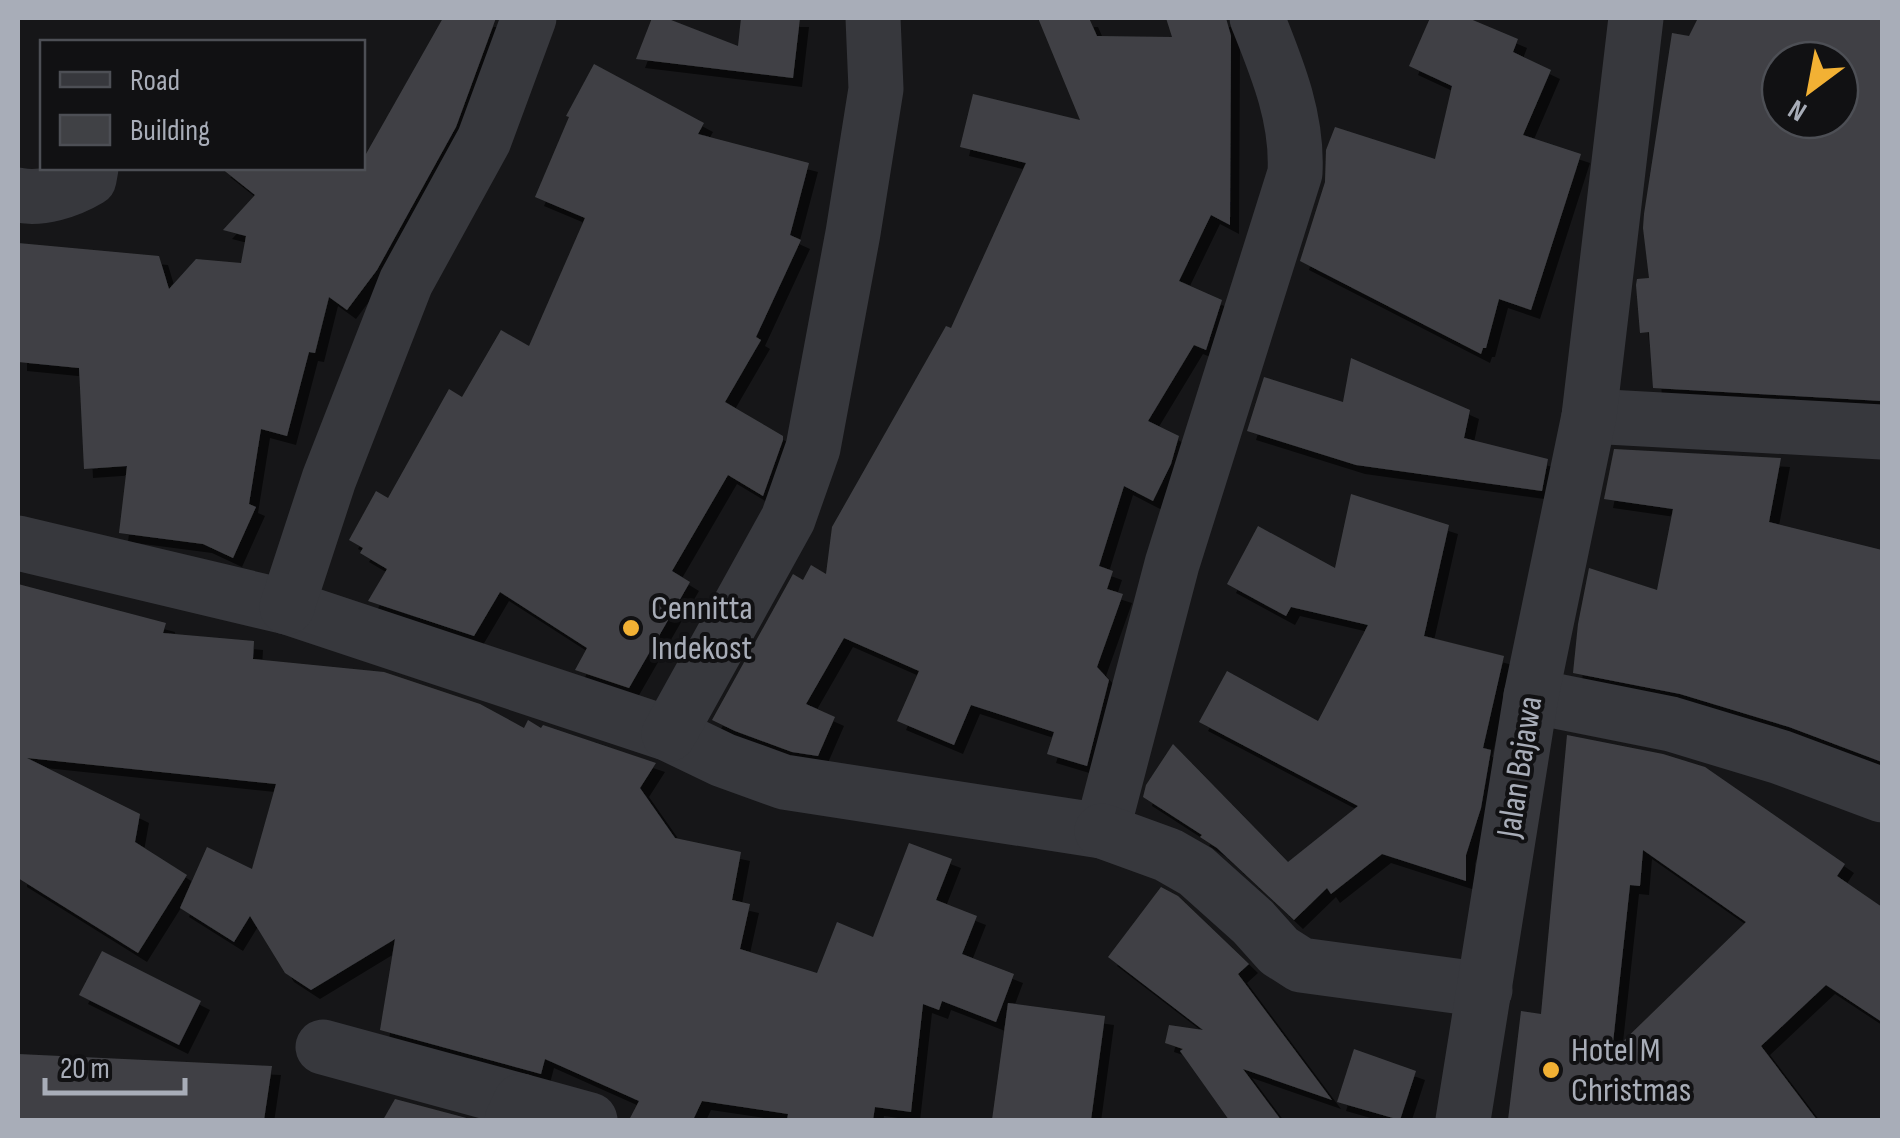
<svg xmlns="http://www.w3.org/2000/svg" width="1900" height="1138" viewBox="0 0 1900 1138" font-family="'Sofia Sans Condensed',sans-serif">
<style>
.building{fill:#404145;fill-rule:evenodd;filter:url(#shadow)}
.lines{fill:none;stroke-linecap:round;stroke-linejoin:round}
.minor{stroke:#37383d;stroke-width:55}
.poi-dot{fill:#f2b134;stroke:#111113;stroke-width:4}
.labels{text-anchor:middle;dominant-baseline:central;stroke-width:8;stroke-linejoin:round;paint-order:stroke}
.poi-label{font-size:35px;fill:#a8adb8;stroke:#111113;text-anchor:start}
.street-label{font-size:35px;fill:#a8adb8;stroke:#111113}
</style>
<defs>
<filter id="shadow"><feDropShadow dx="9" dy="9" stdDeviation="0" flood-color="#0009"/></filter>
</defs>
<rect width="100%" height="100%" fill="#161618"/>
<g class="building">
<path d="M443 18H496L456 127 377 270 347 310 329 297 315 353 309 352 287 436 261 429 249 504 256 507 233 558 203 544 119 533 127 466 84 469 79 368 18 362V243L159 256 169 289 196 259 241 263 246 236 223 230 255 195 221 168H362V161Z"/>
<path d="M652 18H666L738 46 741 18H800L793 78 636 59Z"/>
<path d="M1038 18H1089L1097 36 1172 37 1166 18H1226L1231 36 1230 225 1211 215 1179 281 1222 300 1206 350 1194 345 1148 421 1179 436 1171 464 1153 501 1124 486 1099 566 1113 571 1107 589 1123 594 1097 667 1109 680 1087 766 1047 754 1054 732 971 705 954 745 897 721 919 671 844 638 806 704 835 717 818 756 792 752 735 731 712 720 793 574 803 580 811 565 826 574 832 527 946 326 951 328 1026 163 960 147 973 94 1080 120Z"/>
<path d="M1430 18H1468L1518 39 1513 52 1551 70 1523 135 1581 154 1531 310 1499 299 1486 348H1483L1481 354 1300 261 1325 182 1326 150 1335 127 1435 159 1452 86 1409 66Z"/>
<path d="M1698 18H1882V401L1653 388 1649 332 1640 333 1636 285 1637 279 1649 278 1643 228 1644 214 1672 33 1689 36ZM1780 60H1840V120H1780Z"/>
<path d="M594 64 704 123 698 134 809 163 790 235 801 240 756 337 761 340 725 402 783 436V440L763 496 728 475 672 571 690 582 629 688 575 670 587 648 500 592 474 636 368 601 387 569 360 553 363 548 349 540 376 491 388 498 449 389 462 397 501 330 529 346 585 218 535 197 569 117 566 116Z"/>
<path d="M1351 358 1470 410 1464 438 1548 459 1542 491 1356 465 1247 431 1264 377 1343 402Z"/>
<path d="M1614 449 1781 458 1769 522 1882 550V762L1789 727 1680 694 1573 673 1578 624 1589 568 1657 590 1673 509 1604 499Z"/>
<path d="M1351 494 1449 525 1424 636 1504 656 1483 748 1491 750 1481 808 1466 855V881L1382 854 1331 894 1327 888 1294 920 1217 848 1200 837 1202 835 1143 797 1146 785 1173 744 1288 862 1358 806 1199 722 1227 671 1318 721 1368 625 1291 607 1286 616 1227 584 1258 526 1335 568Z"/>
<path d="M18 584 166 623 163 633 254 641 253 659 384 672 480 704 524 728 528 720 541 728 543 725 656 763 640 788 675 838 741 852 732 900 750 904 740 949 817 973 837 922 873 937 909 843 952 859 936 900 977 916 962 954 1014 974 996 1022 942 1001 939 1010 923 1004 911 1112 875 1107 873 1120H787L788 1114 702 1101 693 1120H629L639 1101 545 1059 541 1074 380 1030 395 939 311 990 285 973 250 916 234 942 180 908 207 847 252 869 276 784 27 758 140 814 135 842 187 875 138 953 18 878Z"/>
<path d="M1567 735 1663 754 1705 767 1845 864 1837 876 1882 907V1022L1826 985 1761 1046 1817 1120H1508L1521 1011 1541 1014ZM1643 850 1746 922 1612 1052 1630 885 1640 886Z"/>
<path d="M1161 887 1178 896 1249 964 1238 974 1332 1100 1243 1069 1281 1120H1229L1180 1051 1183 1049 1165 1043 1169 1025 1203 1030 1108 957Z"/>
<path d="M102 951 201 1001 179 1045 79 995Z"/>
<path d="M1008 1003 1105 1016 1091 1120H992Z"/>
<path d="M1354 1049 1416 1071 1400 1120 1337 1102Z"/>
<path d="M18 1054 272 1066 264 1120H18Z"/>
<path d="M395 1099 474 1120H383Z"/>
</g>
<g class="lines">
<g class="minor">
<path d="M18 195C41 200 69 191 89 179L91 168"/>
<path d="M1589 416 1882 432"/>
<path d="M18 543 287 607 669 734 723 760 784 782 1102 831 1172 564 1295 173C1298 118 1277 68 1257 18"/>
<path d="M287 607 329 479 406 282 484 140 529 18"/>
<path d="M1531 696 1671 724 1780 757 1882 795"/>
<path d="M669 734 788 519 813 448 853 233 876 89 873 18"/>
<path d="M1102 831 1168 855 1196 871 1253 922 1279 951 1301 965 1485 990"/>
<path d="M323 1047 521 1101"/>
<path d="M512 1120 521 1101 590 1120"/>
<path d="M1463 1120 1531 696 1589 416 1636 18"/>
</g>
</g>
<g class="poi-dot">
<circle cx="631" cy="628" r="10"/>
<circle cx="1551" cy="1070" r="10"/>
</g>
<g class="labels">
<g class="poi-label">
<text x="651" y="608">Cennitta<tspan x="651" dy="40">Indekost</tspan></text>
<text x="1571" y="1050">Hotel M<tspan x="1571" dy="40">Christmas</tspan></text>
</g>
<g class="street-label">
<text transform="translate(1520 767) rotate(-81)">Jalan Bajawa</text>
</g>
</g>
<rect width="1900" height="1138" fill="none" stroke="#a8adb8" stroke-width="40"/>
<rect x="40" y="40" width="325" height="130" fill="#111113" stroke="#4d4f55" stroke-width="2.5"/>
<rect x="60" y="72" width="50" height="15" fill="#37383d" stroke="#4d4f55" stroke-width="2.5"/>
<text x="130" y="90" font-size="30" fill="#a8adb8">Road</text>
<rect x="60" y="115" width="50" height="30" fill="#404145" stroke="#4d4f55" stroke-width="2.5"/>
<text x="130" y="140" font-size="30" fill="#a8adb8">Building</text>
<g transform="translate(1810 90) rotate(212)"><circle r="48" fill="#111113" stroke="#4d4f55" stroke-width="2.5"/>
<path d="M0-8L18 38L0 25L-18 38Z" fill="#f2b134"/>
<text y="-15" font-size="28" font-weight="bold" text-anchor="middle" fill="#a8adb8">N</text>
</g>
<path d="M45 1078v15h140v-15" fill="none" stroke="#a8adb8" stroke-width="5"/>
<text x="60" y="1078" font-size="30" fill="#a8adb8" stroke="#111113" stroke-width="8" paint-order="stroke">20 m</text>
</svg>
